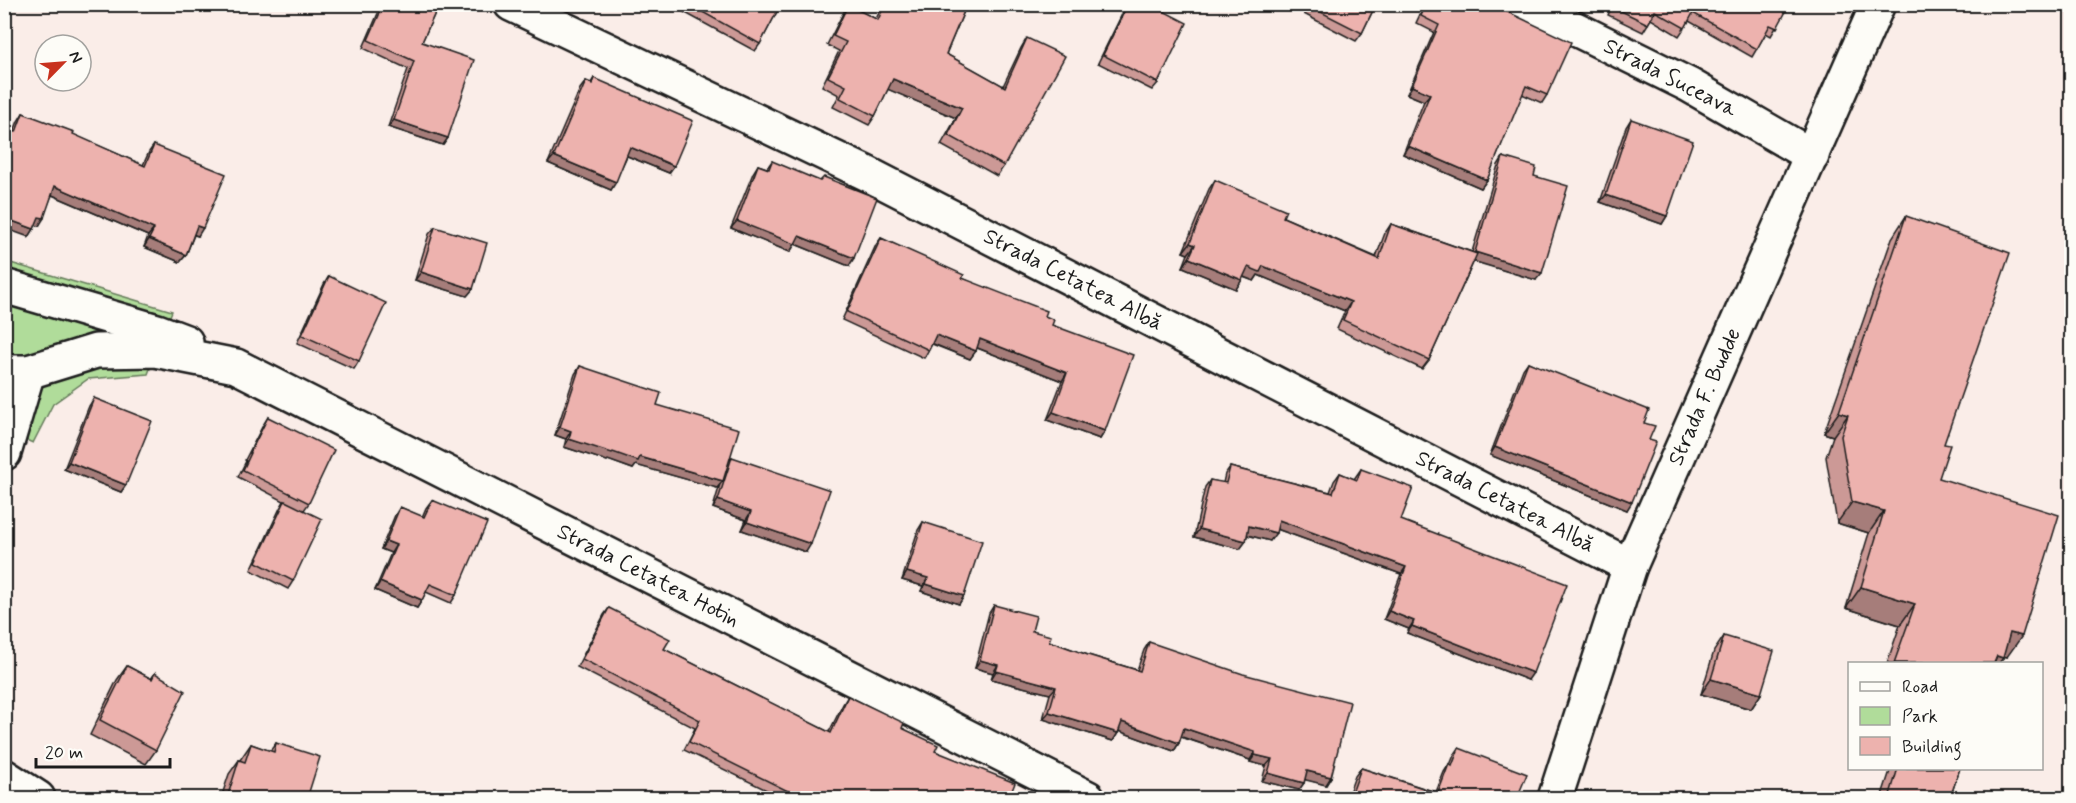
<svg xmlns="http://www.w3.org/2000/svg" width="2076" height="803" viewBox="0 0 2076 803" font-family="Mynerve,sans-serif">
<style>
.green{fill:#b0dc9a;stroke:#667c5b;stroke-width:1.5}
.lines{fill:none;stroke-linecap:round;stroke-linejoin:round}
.minor-casing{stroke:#1c1c1c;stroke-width:38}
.minor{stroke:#fdfcf7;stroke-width:33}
.wall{fill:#cc9996;stroke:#1c1c1c;stroke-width:1.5}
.shaded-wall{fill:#a67d7a;stroke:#1c1c1c;stroke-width:1.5}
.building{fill:#edb2ae;stroke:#1c1c1c;stroke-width:1.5}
.labels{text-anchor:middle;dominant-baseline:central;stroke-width:4.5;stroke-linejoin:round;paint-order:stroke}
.street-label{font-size:22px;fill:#1c1c1c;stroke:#fdfcf7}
</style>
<rect width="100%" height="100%" fill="#faede8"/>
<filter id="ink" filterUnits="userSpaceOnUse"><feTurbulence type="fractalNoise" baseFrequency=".0167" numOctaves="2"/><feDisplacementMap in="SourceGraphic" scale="12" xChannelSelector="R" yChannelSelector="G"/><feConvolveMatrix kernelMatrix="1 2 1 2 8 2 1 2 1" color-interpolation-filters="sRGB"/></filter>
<g filter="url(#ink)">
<path class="green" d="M4 261 172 311 148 374 88 379 53 404 33 443 5 431Z"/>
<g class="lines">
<defs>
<g id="minor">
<path d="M511 4 866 173 1630 566"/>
<path d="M1525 4 1689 85 1812 156"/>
<path d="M4 286 157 331 186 342"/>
<path d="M4 372H28L96 351 155 350 236 366 1088 798"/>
<path d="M4 453 28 372"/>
<path d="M4 776 38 798"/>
<path d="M1555 798 1630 566 1878 4"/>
</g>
</defs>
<use href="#minor" class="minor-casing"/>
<use href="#minor" class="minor"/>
</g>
<g class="wall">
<path d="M382 4H439L422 42 448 138 443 145 388 127 408 69 363 48Z"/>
<path d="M669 4H781L760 44 755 51Z"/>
<path d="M883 4H967L946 54 1003 86 1021 48 1027 38 1004 166 997 176 941 145 956 118 888 89 875 116 869 125 833 107 839 95 822 86 839 51 827 45 842 15 848 5 876 19Z"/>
<path d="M1127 4H1150L1158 83 1152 90 1098 63Z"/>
<path d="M1293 4H1376L1362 33 1356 41 1304 14 1305 10Z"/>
<path d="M1425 4H1491L1547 95 1542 103 1522 94 1487 180 1481 188 1403 154 1424 101 1407 94 1434 32 1416 23Z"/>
<path d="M1613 4H1790L1771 36 1766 33 1752 57 1689 21 1679 36 1651 19 1643 32 1608 15Z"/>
<path d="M594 78 669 173 627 156 611 190 548 163 580 89 586 81 591 83Z"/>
<path d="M23 113 143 165 149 152 154 145 198 236 194 235 186 255 180 262 144 247 148 236 52 195 39 226 36 225 29 237 14 131 18 121Z"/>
<path d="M1631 119 1667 216 1662 224 1600 202 1626 127Z"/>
<path d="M1503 157 1534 176 1536 280 1474 261 1429 360 1422 369 1337 329 1345 311 1258 275 1254 281 1243 277 1236 289 1183 267 1188 254 1183 252 1209 189 1215 180 1283 217 1376 257 1385 233 1391 224 1472 252 1498 165Z"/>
<path d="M772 161 849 266 795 244 790 252 731 228 753 173 758 165 767 168Z"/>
<path d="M1906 216 1944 444 1939 478 2007 657 2003 656 1999 663H1887L1900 625 1846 608 1869 533 1837 523 1826 457 1833 436 1824 433 1892 238Z"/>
<path d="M435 227 473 289 467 296 415 280 429 234Z"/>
<path d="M881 238 962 278 1045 316 1052 325 1105 431 1100 439 1047 420 1062 381 977 348 970 359 932 344 924 358 842 320 876 245Z"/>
<path d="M329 276 359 361 354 369 297 343 324 284Z"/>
<path d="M1528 362 1644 423 1649 440 1627 510 1490 455 1523 369Z"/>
<path d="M580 366 657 405 728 462 732 457 806 552 742 530 746 520 713 508 720 484 717 488 636 465 633 469 608 460 607 461 564 447 566 439 555 435 575 374Z"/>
<path d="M94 398 126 485 121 492 64 469 89 406Z"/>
<path d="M268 417 309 503 304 510 293 581 288 589 251 570 280 508 284 501 238 477 246 461 245 460 263 425Z"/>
<path d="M1230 467 1330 492 1334 481 1340 473 1354 479 1361 469 1528 680 1407 633 1409 629 1384 619 1401 574 1277 529 1270 541 1247 535 1246 541 1240 549 1194 537 1205 487 1210 480 1223 483 1225 474Z"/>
<path d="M432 500 456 595 451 603 426 592 422 600 417 608 375 590 391 553 381 549 395 515 400 507 422 517 426 508Z"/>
<path d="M923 522 964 596 959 604 921 591 923 586 902 580 918 530Z"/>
<path d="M994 605 1032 631 1049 641 1088 655 1137 670 1144 650 1149 642 1331 777 1326 785 1305 779 1304 783 1299 790 1262 781 1266 766 1250 762V760L1181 737 1179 743 1174 751 1119 731 1113 741 1043 719 1050 694 991 679 993 673 975 668 989 613Z"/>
<path d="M609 608 664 649 829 732 843 704 848 696 902 728 935 751 1009 798H783L684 750 695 728 577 667 604 615Z"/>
<path d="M1724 636 1761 694 1751 709 1701 694 1714 651Z"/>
<path d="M127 666 151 679 155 673 156 750 146 764 90 735 117 680Z"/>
<path d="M276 743 309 792 323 798H221L229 774 239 760H240L251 744 270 751Z"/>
<path d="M1459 748 1517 798H1347L1355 776 1361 768 1436 792 1444 772 1449 764 1450 765 1454 755Z"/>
<path d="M1891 768H1960L1950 798H1881Z"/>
</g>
<g class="shaded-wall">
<path d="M1293 4H1309L1305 10Z"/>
<path d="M893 79 962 108 956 118 887 89Z"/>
<path d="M1412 86 1430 94 1424 101 1407 94Z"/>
<path d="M394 120 448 138 443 145 388 127Z"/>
<path d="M1408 146 1487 180 1481 188 1403 154Z"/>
<path d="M630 147 674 166 669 173 625 155Z"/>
<path d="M554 156 616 182 611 190 548 163Z"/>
<path d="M55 186 154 229 148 236 50 194Z"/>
<path d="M1606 195 1667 216 1662 224 1600 202Z"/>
<path d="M39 217 44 218 39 226 33 225Z"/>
<path d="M4 218 34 229 29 237 4 228Z"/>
<path d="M737 221 799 236 854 258 849 266 795 244 790 252 731 228Z"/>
<path d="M197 226 203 228 198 236 192 234Z"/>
<path d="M149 239 186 255 180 262 144 247Z"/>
<path d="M1190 243 1195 245 1188 254 1183 252Z"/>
<path d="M1475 252 1542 273 1536 280 1469 260Z"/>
<path d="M1189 258 1242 280 1236 289 1183 267Z"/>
<path d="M1263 266 1351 302 1345 311 1258 275 1254 281 1241 276 1248 267Z"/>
<path d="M421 272 473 289 467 296 415 280Z"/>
<path d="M936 335 976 351 970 359 931 343Z"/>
<path d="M980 339 1067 373 1062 381 975 347Z"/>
<path d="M1053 412 1105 431 1100 439 1047 420Z"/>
<path d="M1839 412 1848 415 1833 436 1824 433Z"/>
<path d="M560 427 571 431 566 439 555 435Z"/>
<path d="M569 439 613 452 640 457 723 481 717 488 636 465 633 469 608 460 607 461 564 447Z"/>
<path d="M1495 447 1632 502 1627 510 1490 455Z"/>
<path d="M69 462 126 485 121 492 64 469Z"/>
<path d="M718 500 751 512 746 520 713 508Z"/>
<path d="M1852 502 1884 511 1869 533 1837 523Z"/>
<path d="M1279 520 1406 567 1401 574 1274 528Z"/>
<path d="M747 522 811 544 806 552 742 530Z"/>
<path d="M1249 526 1276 533 1270 541 1244 534Z"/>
<path d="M1199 529 1246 541 1240 549 1194 537Z"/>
<path d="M386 541 396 545 391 553 381 549Z"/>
<path d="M907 572 928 578 923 586 902 580Z"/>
<path d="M380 582 422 600 417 608 375 590Z"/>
<path d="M926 584 964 596 959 604 921 591Z"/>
<path d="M1861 587 1915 604 1900 625 1846 608Z"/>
<path d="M1389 611 1414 621 1409 629 1384 619Z"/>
<path d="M1412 626 1533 673 1528 680 1407 633Z"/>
<path d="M2010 633 2022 636 2007 657 1996 654Z"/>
<path d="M1997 656 2003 658 1999 663H1992Z"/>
<path d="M980 660 998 665 993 673 975 668Z"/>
<path d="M996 671 1056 687 1050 694 991 679Z"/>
<path d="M1711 679 1761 694 1751 709 1701 694Z"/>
<path d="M1049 712 1118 733 1113 741 1043 719Z"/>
<path d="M1122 722 1179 743 1174 751 1116 730Z"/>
<path d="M1184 728 1255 752 1250 760 1179 736Z"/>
<path d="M1255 755 1272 759 1266 766 1250 762Z"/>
<path d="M1307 771 1331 777 1326 785 1302 779Z"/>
<path d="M1268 773 1304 783 1299 790 1262 781Z"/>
<path d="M1352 793 1364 798H1348Z"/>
</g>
<g class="building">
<path d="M384 4H439L422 42 474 60 448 138 394 120 414 61 368 40Z"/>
<path d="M688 4H781L760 44Z"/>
<path d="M885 4H967L946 54 1005 87 1027 38 1065 56 1004 166 948 135 962 108 893 79 875 116 840 98 846 86 828 77 846 42 833 36 848 5 878 20Z"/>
<path d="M1128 4H1150L1187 23 1158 83 1103 55Z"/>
<path d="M1310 4H1376L1362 33 1309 6Z"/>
<path d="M1426 4H1491L1571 42 1547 95 1526 86 1487 180 1408 146 1430 94 1412 86 1439 25 1421 16Z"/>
<path d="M1614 4H1790L1777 28 1770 25 1757 49 1693 13 1685 28 1655 11 1648 24 1613 7Z"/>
<path d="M594 78 693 121 674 166 630 147 616 182 554 156 586 81 592 84Z"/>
<path d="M23 113 74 132 73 134 145 166 154 145 226 174 203 228 197 226 186 255 149 239 154 229 55 186 44 218 39 217 34 229 4 218V128L16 132Z"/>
<path d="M1631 119 1693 141 1667 216 1606 195Z"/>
<path d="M1503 157 1536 167 1534 176 1568 186 1542 273 1475 252Z"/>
<path d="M772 161 820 181 824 177 877 198 854 258 799 236 795 244 737 221 758 165 769 169Z"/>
<path d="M1215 180 1286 210 1283 217 1379 259 1391 224 1477 254 1429 360 1343 320 1351 302 1263 266 1260 272 1248 267 1242 280 1189 258 1195 245 1190 243Z"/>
<path d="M1906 216 2010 253 1944 444 1950 445 1939 478 2059 515 2022 636 2010 633 2003 658 1997 656 1994 663H1894L1915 604 1861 587 1884 511 1852 502 1841 436 1848 415 1839 412Z"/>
<path d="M435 227 487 243 473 289 421 272Z"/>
<path d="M881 238 964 275 962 278 1047 311 1045 316 1054 320 1052 325 1133 355 1105 431 1053 412 1067 373 980 339 976 351 936 335 929 350 847 312Z"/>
<path d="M329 276 386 303 359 361 302 335Z"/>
<path d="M1528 362 1649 410 1644 423 1655 426 1649 440 1656 442 1632 502 1495 447Z"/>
<path d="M580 366 661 393 657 405 739 429 723 481 640 457 638 461 613 452 612 453 569 439 571 431 560 427Z"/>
<path d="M94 398 152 421 126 485 69 462Z"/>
<path d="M268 417 334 450 309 503 243 470 251 453H250Z"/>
<path d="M732 457 830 490 811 544 747 522 751 512 718 500Z"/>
<path d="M1230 467 1333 493 1340 473 1357 480 1361 469 1413 488 1401 520 1567 584 1533 673 1412 626 1414 621 1389 611 1406 567 1279 520 1276 533 1249 526 1246 541 1199 529 1210 480 1226 483Z"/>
<path d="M432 500 487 523 456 595 430 584 422 600 380 582 396 545 386 541 400 507 424 517Z"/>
<path d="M285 501 322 519 293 581 256 562Z"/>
<path d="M923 522 982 541 964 596 926 584 928 578 907 572Z"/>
<path d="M994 605 1036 616 1032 631 1051 636 1049 641 1088 655 1140 671 1149 642 1243 674 1350 702 1331 777 1307 771 1304 783 1268 773 1272 759 1255 755V752L1184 728 1179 743 1122 722 1118 733 1049 712 1056 687 996 671 998 665 980 660Z"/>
<path d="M609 608 670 639 664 649 831 733 848 696 904 723 902 728 938 745 935 751 1015 783 1009 798H799L800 797 689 742 700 720 582 659Z"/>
<path d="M1724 636 1774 651 1761 694 1711 679Z"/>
<path d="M127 666 152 679 155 673 185 691 156 750 100 720Z"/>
<path d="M276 743 320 757 309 792 323 798H227L239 760 245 762 251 744 274 752Z"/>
<path d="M1459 748 1527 774 1517 798H1364L1352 793 1361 768 1438 793 1449 764 1452 766Z"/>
<path d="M1898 768H1960L1950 798H1889Z"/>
</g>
</g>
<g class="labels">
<g class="street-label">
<text transform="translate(1670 78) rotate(27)">Strada Suceava</text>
<text transform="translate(1073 280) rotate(27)">Strada Cetatea Albă</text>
<text transform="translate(1705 397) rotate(-66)">Strada F. Budde</text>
<text transform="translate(1505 502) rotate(27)">Strada Cetatea Albă</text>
<text transform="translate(648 576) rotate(27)">Strada Cetatea Hotin</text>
</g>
</g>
<rect width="2076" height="803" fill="none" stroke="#fdfcf7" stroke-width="24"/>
<rect x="12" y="12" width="2052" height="779" fill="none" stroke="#1c1c1c" stroke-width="2" filter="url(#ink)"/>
<rect x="1848" y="662" width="195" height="108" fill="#fdfcf7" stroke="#a3a29f" stroke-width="1.5"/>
<rect x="1860" y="682" width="30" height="9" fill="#fdfcf7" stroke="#a3a29f" stroke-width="1.5"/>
<text x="1902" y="692" font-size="18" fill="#1c1c1c">Road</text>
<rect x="1860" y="707" width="30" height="18" fill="#b0dc9a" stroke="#a3a29f" stroke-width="1.5"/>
<text x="1902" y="722" font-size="18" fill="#1c1c1c">Park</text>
<rect x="1860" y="737" width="30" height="18" fill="#edb2ae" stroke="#a3a29f" stroke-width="1.5"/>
<text x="1902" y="752" font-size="18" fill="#1c1c1c">Building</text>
<g transform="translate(63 63) rotate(65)"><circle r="28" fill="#fdfcf7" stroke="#a3a29f" stroke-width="1.5"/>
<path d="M0-4.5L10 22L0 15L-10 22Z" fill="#c8321e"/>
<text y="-9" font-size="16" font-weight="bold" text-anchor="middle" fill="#1c1c1c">N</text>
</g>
<path d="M36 758v9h134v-9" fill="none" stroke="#1c1c1c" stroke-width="3"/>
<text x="45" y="758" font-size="18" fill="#1c1c1c" stroke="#fdfcf7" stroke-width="4.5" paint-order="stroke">20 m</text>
</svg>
